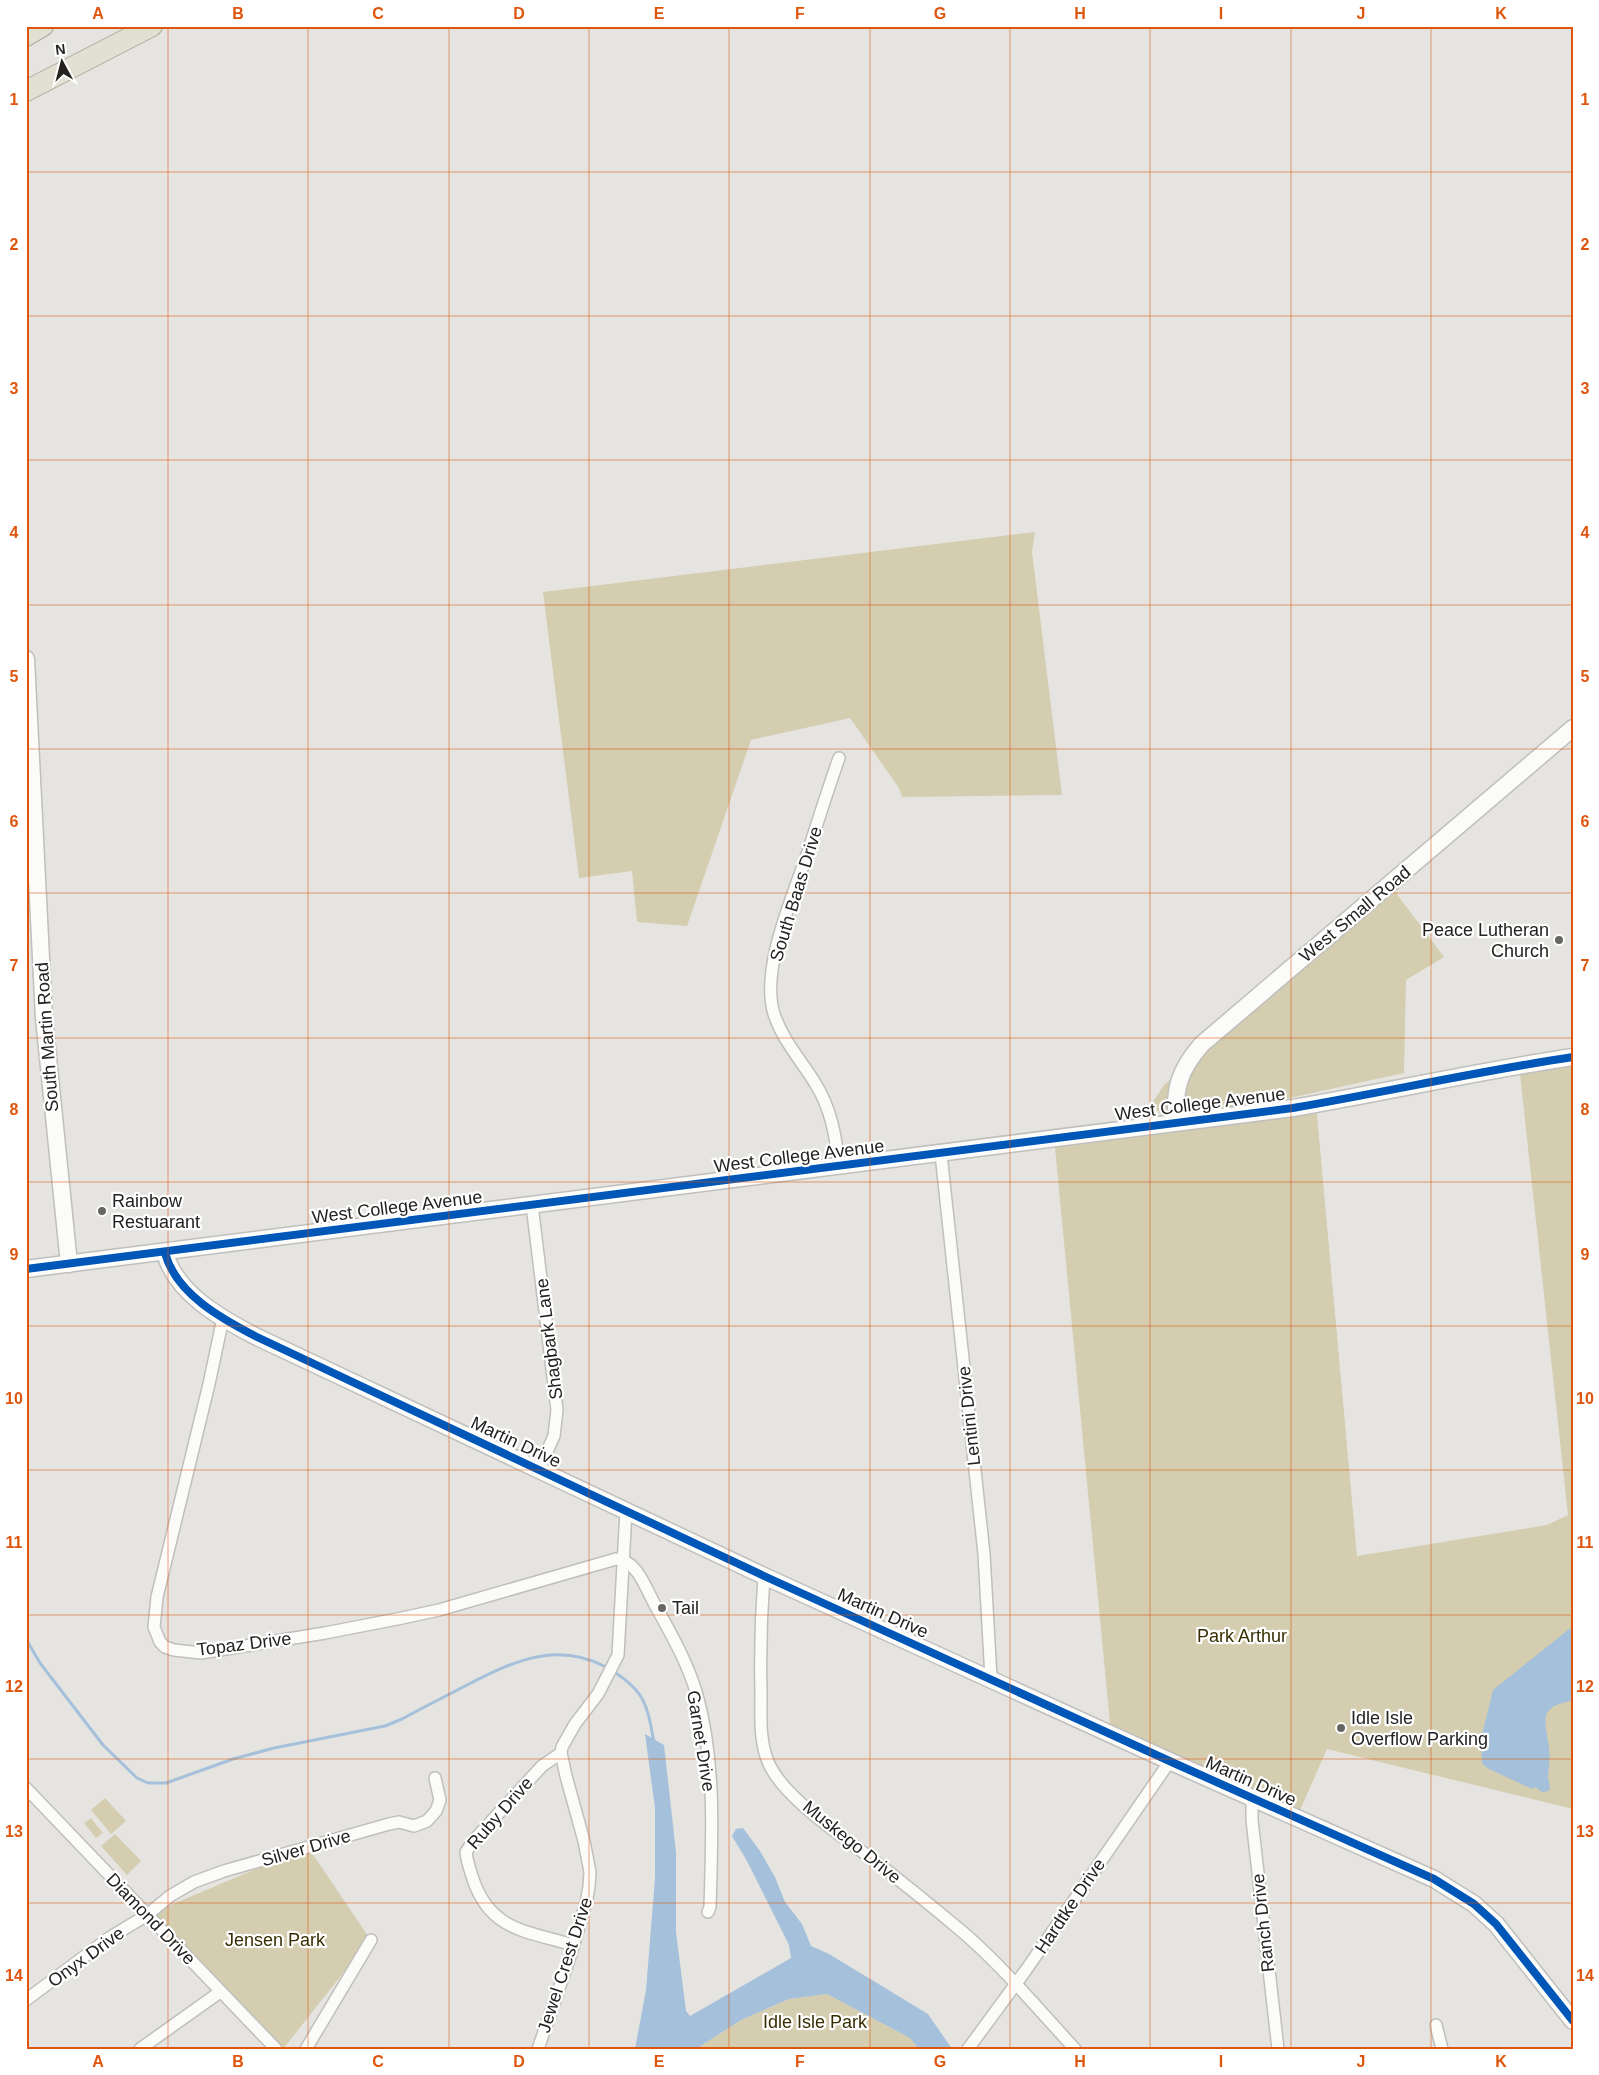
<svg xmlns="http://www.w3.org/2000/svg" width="1599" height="2075" viewBox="0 0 1599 2075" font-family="Helvetica,sans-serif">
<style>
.green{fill:#d4cdb0}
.water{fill:#a4c0da}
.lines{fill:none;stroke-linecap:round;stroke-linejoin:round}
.stream{stroke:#a4c0da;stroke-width:3}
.street-casing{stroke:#c0bfbc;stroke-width:14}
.secondary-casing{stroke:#c0bfbc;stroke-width:19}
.highway-casing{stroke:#aeab9e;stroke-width:22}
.street{stroke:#fbfbfa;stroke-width:11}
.secondary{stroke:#fbfbfa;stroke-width:16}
.highway{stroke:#e2dfd3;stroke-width:20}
.cycleway-casing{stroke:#fff;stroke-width:11}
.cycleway{stroke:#0057b8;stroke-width:8}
.grid{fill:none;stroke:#de560d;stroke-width:1;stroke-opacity:0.55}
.poi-dot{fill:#676663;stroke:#fff;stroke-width:2}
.labels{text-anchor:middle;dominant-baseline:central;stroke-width:4.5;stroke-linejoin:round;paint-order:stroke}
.street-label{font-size:18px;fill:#232220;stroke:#fff}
.poi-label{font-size:18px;fill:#232220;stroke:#fff;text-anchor:start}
.park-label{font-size:18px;fill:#382e02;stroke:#fff}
.neatline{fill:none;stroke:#de560d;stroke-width:2}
.grid-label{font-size:16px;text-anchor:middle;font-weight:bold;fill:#de560d}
</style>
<rect width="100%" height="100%" fill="#e5e4e0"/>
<g class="green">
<path d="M1035 532 1032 552 1062 795 902 797 899 788 850 718 751 740 687 926 637 922 632 871 579 878 543 592Z"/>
<path d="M1393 889 1444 957 1406 980 1404 1073 1267 1103 1162 1116 1152 1103 1164 1085Z"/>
<path d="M1573 1060V1809L1327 1749 1297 1817 1111 1734 1054 1137 1316 1104 1357 1556 1547 1525 1568 1515 1519 1065Z"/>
<path d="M105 1798 126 1821 111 1834 91 1810Z"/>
<path d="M91 1818 103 1833 96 1838 84 1823Z"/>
<path d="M115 1834 141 1861 127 1875 101 1846Z"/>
<path d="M308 1847 370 1939 283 2049H276L147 1915Z"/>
<path d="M827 1994 910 2038 919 2049H696L741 2020 789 1999Z"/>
</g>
<g class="water">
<path d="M1573 1626V1700C1537 1708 1545 1718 1549 1748 1550 1757 1549 1767 1548 1776 1548 1781 1551 1785 1549 1791L1542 1792 1535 1787 1532 1789 1487 1768 1482 1763 1481 1739 1493 1690Z"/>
<path d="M645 1734 664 1745 676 1852V1932L686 2011 690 2016 791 1958 789 1945 747 1861 732 1836 736 1829 743 1828 760 1851 775 1877 785 1902 802 1924 811 1946 829 1954 928 2014 952 2049H919L910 2038 827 1994 789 1999 741 2020 696 2049H635L646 1990 655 1878V1808Z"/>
</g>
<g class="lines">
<path class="stream" d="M26 1639 40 1663 103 1745 137 1778 148 1783H166L233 1759 274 1748 385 1726 402 1719C424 1707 446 1696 469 1684 514 1661 557 1641 606 1667 644 1689 647 1702 654 1743"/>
<defs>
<g id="street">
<path d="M941 1154 984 1554 991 1678"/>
<path d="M839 1166C836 1137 831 1108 815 1083 801 1060 783 1041 774 1014 760 969 793 896 808 852 818 821 828 789 839 758"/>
<path d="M532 1205 557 1410 554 1436 539 1469"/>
<path d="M223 1318 209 1384 157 1597 154 1627 160 1642 165 1647 174 1650 201 1653 325 1633 402 1618 439 1610 616 1559C637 1560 645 1587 654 1603 670 1632 688 1663 697 1695 716 1763 712 1837 710 1907L708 1912"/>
<path d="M764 1576C761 1615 760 1654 761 1693 761 1716 759 1742 769 1764 784 1797 838 1833 868 1856 901 1881 933 1907 965 1934 1005 1969 1039 2010 1075 2049"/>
<path d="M561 1753 542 1766 474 1840 466 1852C467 1863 471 1872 474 1882 492 1931 527 1931 573 1945"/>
<path d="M26 1788 276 2049"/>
<path d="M1252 1798V1820L1278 2049"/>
<path d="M26 2000 109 1938 147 1915 170 1896 194 1882 224 1871 389 1824 399 1822 414 1826 427 1821 436 1811 440 1800 435 1778"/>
<path d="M1436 2025 1442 2049"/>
<path d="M140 2049 220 1992"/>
<path d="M306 2049 371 1940"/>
<path d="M538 2049 570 1957 586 1903 589 1887 590 1872 584 1841 566 1776 561 1753 562 1747 575 1724 598 1694 618 1655 626 1511"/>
<path d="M968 2049 1026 1970 1170 1761"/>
</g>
<g id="secondary">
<path d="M26 659 44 1018 69 1264"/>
<path d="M1177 1122C1173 1089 1180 1069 1202 1044L1573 728"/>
<path d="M165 1253C176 1294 222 1319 257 1337L764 1576 1176 1764 1434 1879 1474 1904 1496 1924 1573 2021"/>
<path d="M26 1269 1293 1108C1386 1092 1479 1071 1573 1057"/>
</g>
<g id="highway">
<path d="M26 36 43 26"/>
<path d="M26 91 152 26"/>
</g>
</defs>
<use href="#street" class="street-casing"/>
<use href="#secondary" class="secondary-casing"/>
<use href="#highway" class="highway-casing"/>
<use href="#street" class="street"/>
<use href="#secondary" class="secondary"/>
<use href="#highway" class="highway"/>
<defs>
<g id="cycleway">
<path d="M165 1253C176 1294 222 1319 257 1337L764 1576 1176 1764 1434 1879 1474 1904 1496 1924 1573 2021"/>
<path d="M26 1269 1293 1108C1386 1092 1479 1071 1573 1057"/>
</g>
</defs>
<use href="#cycleway" class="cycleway-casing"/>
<use href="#cycleway" class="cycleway"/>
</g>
<path class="grid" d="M168 26V2049M308 26V2049M449 26V2049M589 26V2049M729 26V2049M870 26V2049M1010 26V2049M1150 26V2049M1291 26V2049M1431 26V2049M26 172H1573M26 316H1573M26 460H1573M26 605H1573M26 749H1573M26 893H1573M26 1038H1573M26 1182H1573M26 1326H1573M26 1470H1573M26 1615H1573M26 1759H1573M26 1903H1573"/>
<g class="poi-dot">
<circle cx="1559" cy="940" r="5"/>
<circle cx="102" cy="1211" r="5"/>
<circle cx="662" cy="1608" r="5"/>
<circle cx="1341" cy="1728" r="5"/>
</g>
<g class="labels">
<g class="street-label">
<text transform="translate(796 894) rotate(-73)">South Baas Drive</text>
<text transform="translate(1355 914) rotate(-40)">West Small Road</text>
<text transform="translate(47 1037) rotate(-94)">South Martin Road</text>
<text transform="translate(1200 1104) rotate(-7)">West College Avenue</text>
<text transform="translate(799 1156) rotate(-7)">West College Avenue</text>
<text transform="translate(397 1207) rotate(-7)">West College Avenue</text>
<text transform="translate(549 1339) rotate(-97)">Shagbark Lane</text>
<text transform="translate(969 1416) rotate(-96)">Lentini Drive</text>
<text transform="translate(516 1442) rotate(25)">Martin Drive</text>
<text transform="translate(883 1613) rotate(24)">Martin Drive</text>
<text transform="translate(244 1644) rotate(-7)">Topaz Drive</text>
<text transform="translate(701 1741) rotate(81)">Garnet Drive</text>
<text transform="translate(1251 1781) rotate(24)">Martin Drive</text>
<text transform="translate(500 1813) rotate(-49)">Ruby Drive</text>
<text transform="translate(852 1842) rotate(39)">Muskego Drive</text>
<text transform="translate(306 1848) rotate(-16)">Silver Drive</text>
<text transform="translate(1070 1906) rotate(-56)">Hardtke Drive</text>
<text transform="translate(151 1919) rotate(46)">Diamond Drive</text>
<text transform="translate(1263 1923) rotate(-96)">Ranch Drive</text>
<text transform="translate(86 1957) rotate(-36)">Onyx Drive</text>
<text transform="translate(565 1965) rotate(-72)">Jewel Crest Drive</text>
</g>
<g class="poi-label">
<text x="1549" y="930" text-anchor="end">Peace Lutheran<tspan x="1549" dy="21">Church</tspan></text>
<text x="112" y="1201">Rainbow<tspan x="112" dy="21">Restuarant</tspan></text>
<text x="672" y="1608">Tail</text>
<text x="1351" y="1718">Idle Isle<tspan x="1351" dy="21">Overflow Parking</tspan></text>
</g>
<g class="park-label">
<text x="1242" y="1636">Park Arthur</text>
<text x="275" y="1940">Jensen Park</text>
<text x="815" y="2022">Idle Isle Park</text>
</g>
</g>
<rect width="1599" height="2075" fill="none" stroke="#ffffff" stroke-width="55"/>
<g transform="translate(62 62) rotate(353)" stroke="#ffffff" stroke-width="4" paint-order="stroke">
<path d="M0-4L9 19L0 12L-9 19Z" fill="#232220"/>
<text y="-8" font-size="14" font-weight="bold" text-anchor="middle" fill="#232220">N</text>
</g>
<rect x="28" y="28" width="1544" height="2020" class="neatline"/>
<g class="grid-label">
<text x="98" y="19">A</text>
<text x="238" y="19">B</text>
<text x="378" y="19">C</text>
<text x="519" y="19">D</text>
<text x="659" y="19">E</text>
<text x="800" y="19">F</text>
<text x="940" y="19">G</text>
<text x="1080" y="19">H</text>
<text x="1221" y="19">I</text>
<text x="1361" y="19">J</text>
<text x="1501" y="19">K</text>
<text x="14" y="105">1</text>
<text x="1585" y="105">1</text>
<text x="14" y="250">2</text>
<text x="1585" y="250">2</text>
<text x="14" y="394">3</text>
<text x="1585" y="394">3</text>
<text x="14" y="538">4</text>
<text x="1585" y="538">4</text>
<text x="14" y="682">5</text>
<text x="1585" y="682">5</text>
<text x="14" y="827">6</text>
<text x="1585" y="827">6</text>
<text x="14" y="971">7</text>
<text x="1585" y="971">7</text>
<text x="14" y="1115">8</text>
<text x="1585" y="1115">8</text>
<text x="14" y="1260">9</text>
<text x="1585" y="1260">9</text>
<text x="14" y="1404">10</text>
<text x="1585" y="1404">10</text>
<text x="14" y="1548">11</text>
<text x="1585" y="1548">11</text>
<text x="14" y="1692">12</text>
<text x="1585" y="1692">12</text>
<text x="14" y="1837">13</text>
<text x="1585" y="1837">13</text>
<text x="14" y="1981">14</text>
<text x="1585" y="1981">14</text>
<text x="98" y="2067">A</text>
<text x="238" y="2067">B</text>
<text x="378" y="2067">C</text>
<text x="519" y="2067">D</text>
<text x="659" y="2067">E</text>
<text x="800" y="2067">F</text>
<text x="940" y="2067">G</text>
<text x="1080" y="2067">H</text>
<text x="1221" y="2067">I</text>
<text x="1361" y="2067">J</text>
<text x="1501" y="2067">K</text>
</g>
</svg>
